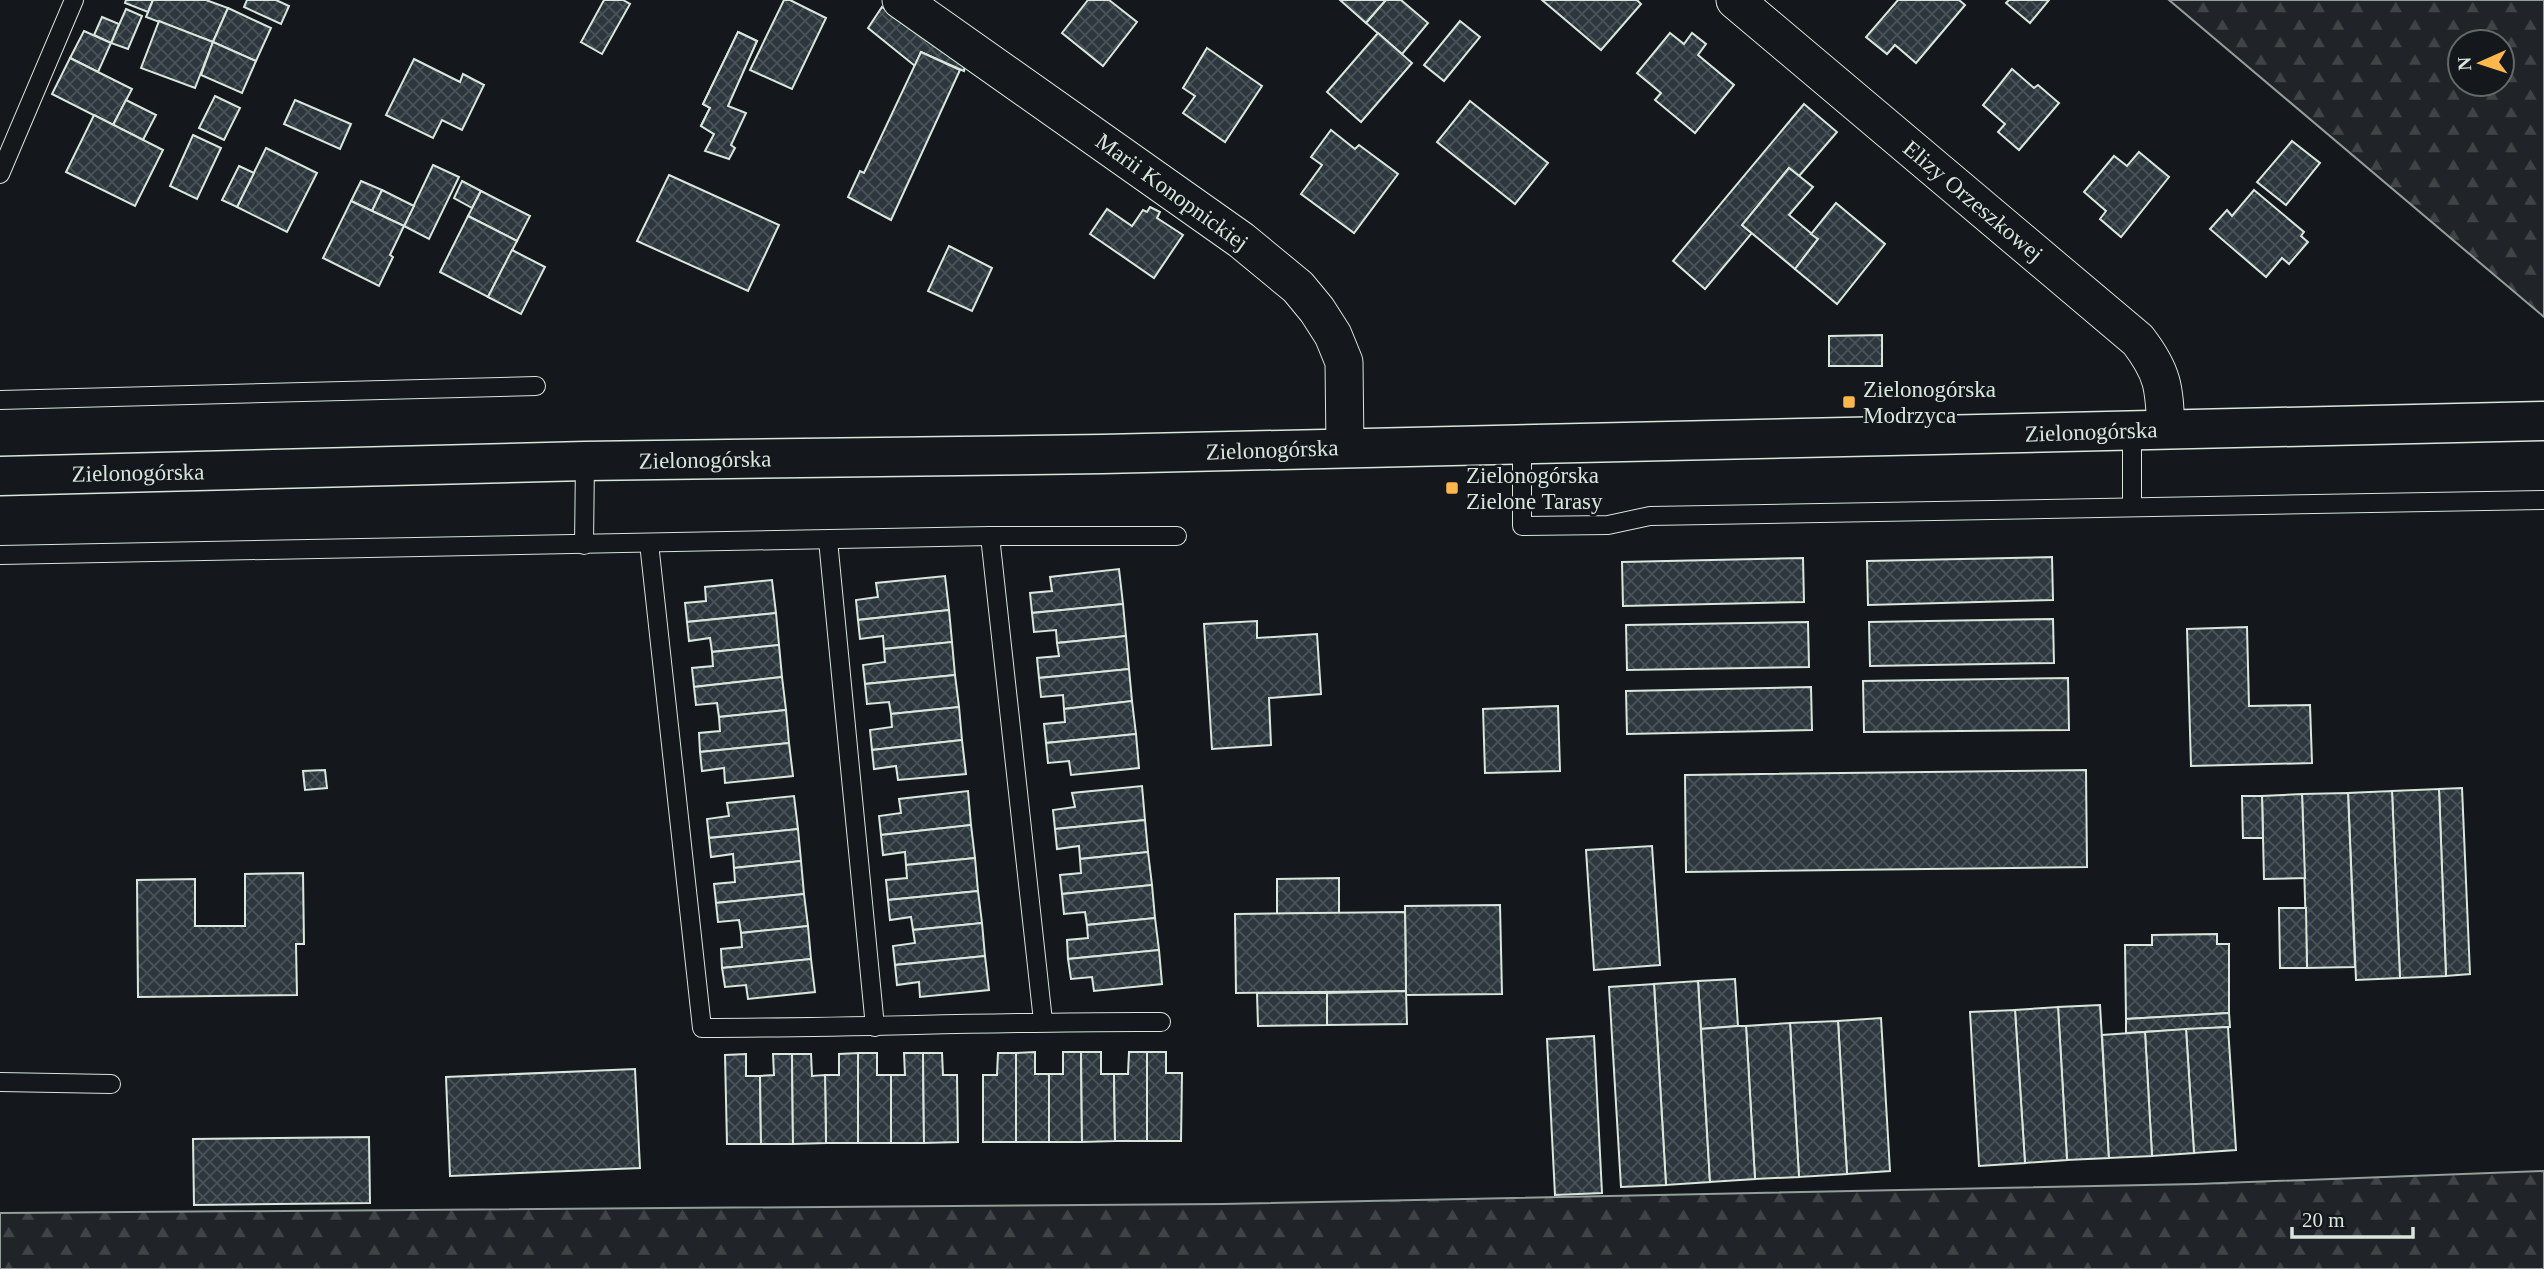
<svg xmlns="http://www.w3.org/2000/svg" width="2544" height="1269" viewBox="0 0 2544 1269" font-family="Georgia,serif">
<style>
.forest{fill:url(#forest-firs);stroke:#939e99;stroke-width:2;fill-rule:evenodd}
.building{fill:url(#building-cross-hatch);stroke:#d8e6dc;stroke-width:2}
.lines{fill:none;stroke-linecap:round;stroke-linejoin:round}
.lane-casing{stroke:#d8e6dc;stroke-width:20}
.street-casing{stroke:#d8e6dc;stroke-width:39}
.secondary-casing{stroke:#d8e6dc;stroke-width:41}
.lane{stroke:#14181c;stroke-width:18}
.street{stroke:#14181c;stroke-width:37}
.secondary{stroke:#14181c;stroke-width:38}
.poi-dot{fill:#ffb74d;stroke:#14181c;stroke-width:2.5}
.labels{text-anchor:middle;dominant-baseline:central;stroke-width:5;stroke-linejoin:round;paint-order:stroke}
.street-label{font-size:23px;fill:#d8e6dc;stroke:#14181c}
.poi-label{font-size:23px;fill:#d8e6dc;stroke:#14181c;text-anchor:start}
</style>
<defs>
<pattern id="forest-firs" width="22" height="20" patternUnits="userSpaceOnUse" patternTransform="scale(1.75)"><rect width="22" height="20" fill="#202428"/><path d="M5 1l3.5 6h-7zM16 11l3.5 6h-7z" fill="#404447"/></pattern>
<pattern id="building-cross-hatch" width="8" height="8" patternUnits="userSpaceOnUse" patternTransform="scale(1.75)"><rect width="8" height="8" fill="#2c363c"/><path d="M0 0l8 8M0 8l8-8" fill="none" stroke="#4a5358"/></pattern>
</defs>
<rect width="100%" height="100%" fill="#14181c"/>
<g class="forest">
<path d="M2169 0H2544V317ZM2502 42V84H2460V42Z"/>
<path d="M2544 1171V1269H0V1213L1222 1204 2196 1184Z"/>
</g>
<g class="building">
<path d="M126 0H153L148 12 125 3Z"/>
<path d="M153 0H206L228 8 213 42 146 17Z"/>
<path d="M247 0H276L289 6 281 24 244 7Z"/>
<path d="M604 0H623L630 4 602 54 581 42Z"/>
<path d="M784 0H790L826 18 792 89 750 70Z"/>
<path d="M1088 0H1109L1137 22 1103 66 1062 33Z"/>
<path d="M1340 0H1386L1366 23Z"/>
<path d="M1386 0H1401L1428 23 1402 54 1366 23Z"/>
<path d="M1542 0H1637L1641 4 1601 50Z"/>
<path d="M1898 0H1959L1965 5 1916 63 1895 45 1887 54 1866 37Z"/>
<path d="M2009 0H2049L2030 23 2006 3Z"/>
<path d="M882 7 965 66 964 71 921 52 915 66 868 28Z"/>
<path d="M228 8 271 28 256 61 213 42Z"/>
<path d="M126 9 142 16 128 49 111 43Z"/>
<path d="M102 17 119 24 111 43 94 35Z"/>
<path d="M159 21 213 42 195 88 141 68Z"/>
<path d="M1460 21 1480 37 1444 81 1424 65Z"/>
<path d="M84 31 111 43 98 72 70 58Z"/>
<path d="M738 32 757 41 714 134 701 126 710 108 703 104Z"/>
<path d="M738 32 757 41 728 106 746 113 731 145 735 148 729 159 705 151 714 134 701 126 710 108 703 104Z"/>
<path d="M1378 33 1412 63 1361 122 1327 92Z"/>
<path d="M1670 33 1684 44 1692 33 1706 44 1698 55 1734 85 1695 133 1655 100 1661 93 1637 73Z"/>
<path d="M213 42 256 61 242 93 201 75Z"/>
<path d="M1207 48 1262 86 1225 142 1183 113 1195 96 1183 88Z"/>
<path d="M921 52 960 70 891 220 848 197 860 171 864 173Z"/>
<path d="M70 58 132 89 113 125 52 94Z"/>
<path d="M414 59 460 82 463 74 484 85 462 130 442 120 433 138 386 115Z"/>
<path d="M2012 69 2034 88 2038 85 2059 103 2019 150 1998 132 2005 124 1983 105Z"/>
<path d="M215 96 240 108 224 140 199 128Z"/>
<path d="M126 100 156 115 143 140 113 125Z"/>
<path d="M295 100 351 124 340 149 284 124Z"/>
<path d="M1470 101 1548 163 1515 204 1437 142Z"/>
<path d="M1804 104 1837 132 1799 176 1789 168 1742 225 1752 233 1705 289 1673 261Z"/>
<path d="M94 115 163 150 135 206 66 172Z"/>
<path d="M1331 130 1355 149 1359 145 1398 174 1354 233 1301 194 1322 165 1311 157Z"/>
<path d="M193 135 221 148 197 199 170 186Z"/>
<path d="M2292 141 2320 163 2286 205 2257 182Z"/>
<path d="M266 148 317 173 287 232 237 207Z"/>
<path d="M2139 152 2169 177 2121 237 2100 219 2106 211 2084 192 2114 156 2127 166Z"/>
<path d="M433 165 459 177 429 239 404 226Z"/>
<path d="M239 166 254 173 237 207 222 200Z"/>
<path d="M1789 168 1813 187 1789 215 1818 239 1795 269 1742 225Z"/>
<path d="M669 175 779 225 748 291 637 241Z"/>
<path d="M361 181 382 190 372 211 351 201Z"/>
<path d="M462 181 481 191 472 208 454 198Z"/>
<path d="M382 190 414 206 404 226 372 211Z"/>
<path d="M2254 190 2304 232 2301 236 2308 242 2289 264 2282 258 2266 277 2210 229 2227 210 2232 216Z"/>
<path d="M481 191 530 216 517 241 468 216Z"/>
<path d="M351 201 404 226 390 255 393 257 379 286 323 258Z"/>
<path d="M1836 203 1885 244 1837 304 1795 269 1818 239 1811 234Z"/>
<path d="M1150 207 1160 212 1157 218 1183 235 1154 278 1090 234 1107 209 1132 226 1143 210 1147 212Z"/>
<path d="M468 216 517 241 488 297 440 272Z"/>
<path d="M949 246 992 268 972 311 928 291Z"/>
<path d="M512 250 545 267 521 314 488 297Z"/>
<path d="M1882 335V366H1829V336Z"/>
<path d="M2052 557 2053 600 1868 605 1867 561Z"/>
<path d="M1803 558 1804 602 1623 606 1622 562Z"/>
<path d="M1119 569 1123 604 1032 613 1030 593 1052 591 1050 577Z"/>
<path d="M945 576 949 610 858 620 856 600 878 597 876 583Z"/>
<path d="M772 580 776 613 687 622 685 603 706 601 705 587Z"/>
<path d="M1123 604 1126 636 1057 643 1056 630 1034 632 1032 613Z"/>
<path d="M949 610 952 642 884 649 883 636 860 639 858 620Z"/>
<path d="M776 613 779 645 712 652 710 638 689 641 687 622Z"/>
<path d="M2053 619 2054 663 1870 666 1869 622Z"/>
<path d="M1257 621V638L1317 634 1321 694 1269 698 1271 745 1212 749 1204 624Z"/>
<path d="M1808 622 1809 667 1627 670 1626 625Z"/>
<path d="M2247 627 2249 706 2310 705 2312 763 2191 766 2187 629Z"/>
<path d="M1126 636 1129 669 1039 678 1037 658 1059 656 1057 643Z"/>
<path d="M952 642 955 675 865 684 863 665 885 662 884 649Z"/>
<path d="M779 645 782 677 694 687 692 668 713 666 712 652Z"/>
<path d="M1129 669 1132 701 1064 709 1063 695 1041 697 1039 678Z"/>
<path d="M955 675 959 707 891 714 889 702 867 704 865 684Z"/>
<path d="M782 677 786 710 719 717 717 703 696 705 694 687Z"/>
<path d="M2068 678 2069 730 1864 732 1863 681Z"/>
<path d="M1811 687 1812 730 1627 734 1626 691Z"/>
<path d="M1132 701 1136 734 1046 743 1044 724 1065 722 1064 709Z"/>
<path d="M1558 706 1560 771 1485 773 1483 709Z"/>
<path d="M959 707 962 740 872 750 870 730 892 727 891 714Z"/>
<path d="M786 710 789 743 700 752 699 733 720 731 719 717Z"/>
<path d="M1136 734 1139 768 1071 775 1069 761 1048 763 1046 743Z"/>
<path d="M962 740 966 774 898 780 896 766 874 769 872 750Z"/>
<path d="M789 743 793 776 725 783 724 768 702 771 700 752Z"/>
<path d="M325 770 327 788 305 790 303 771Z"/>
<path d="M2086 770 2087 867 1686 872 1685 775Z"/>
<path d="M1142 786 1145 820 1055 829 1053 810 1075 807 1072 793Z"/>
<path d="M2462 788 2470 974 2446 976 2439 789Z"/>
<path d="M2439 789 2446 976 2400 978 2392 791Z"/>
<path d="M968 791 971 825 881 835 879 816 901 813 899 799Z"/>
<path d="M2392 791 2400 978 2356 980 2348 793Z"/>
<path d="M2348 793 2355 967 2307 968 2302 794Z"/>
<path d="M2302 794 2305 878 2264 879 2262 796Z"/>
<path d="M794 796 798 829 709 838 707 819 729 816 727 803Z"/>
<path d="M2242 796H2262L2263 838H2243Z"/>
<path d="M1145 820 1148 852 1080 859 1079 846 1057 849 1055 829Z"/>
<path d="M971 825 975 858 906 865 905 852 883 855 881 835Z"/>
<path d="M798 829 801 861 734 868 733 854 711 857 709 838Z"/>
<path d="M1652 846 1660 965 1594 970 1586 850Z"/>
<path d="M1148 852 1152 885 1062 894 1060 875 1081 873 1080 859Z"/>
<path d="M975 858 978 891 888 900 886 880 907 878 906 865Z"/>
<path d="M801 861 804 894 716 903 714 884 735 882 734 868Z"/>
<path d="M303 873 304 944H296L297 995 138 997 137 880 195 879V926H245V874Z"/>
<path d="M1339 878V913L1277 914V879Z"/>
<path d="M1152 885 1155 918 1087 925 1085 912 1064 914 1062 894Z"/>
<path d="M978 891 982 923 913 930 911 917 890 920 888 900Z"/>
<path d="M804 894 808 926 741 933 739 920 718 922 716 903Z"/>
<path d="M1500 905 1502 994 1406 995 1405 906Z"/>
<path d="M2279 908H2306L2307 968H2280Z"/>
<path d="M1405 912 1406 991 1236 993 1235 914Z"/>
<path d="M1155 918 1159 950 1068 959 1067 940 1088 938 1087 925Z"/>
<path d="M982 923 985 956 895 965 893 946 915 943 913 930Z"/>
<path d="M808 926 811 959 722 968 721 949 742 947 741 933Z"/>
<path d="M2217 934V944H2229V1013L2126 1019 2125 945H2152V935Z"/>
<path d="M1159 950 1162 984 1094 991 1092 977 1071 979 1068 959Z"/>
<path d="M985 956 989 990 920 997 919 982 897 985 895 965Z"/>
<path d="M811 959 815 992 748 999 746 985 725 987 722 968Z"/>
<path d="M1735 979 1738 1026 1701 1029 1698 981Z"/>
<path d="M1698 981 1710 1182 1666 1185 1654 984Z"/>
<path d="M1654 984 1666 1185 1621 1187 1609 987Z"/>
<path d="M1406 991 1407 1024 1327 1025V993Z"/>
<path d="M1257 993H1327V1025L1258 1026Z"/>
<path d="M2100 1005 2109 1158 2067 1160 2058 1007Z"/>
<path d="M2058 1007 2067 1160 2025 1163 2015 1010Z"/>
<path d="M2015 1010 2025 1163 1979 1166 1970 1012Z"/>
<path d="M2229 1013 2230 1027 2126 1033V1019Z"/>
<path d="M1881 1018 1890 1171 1847 1174 1838 1021Z"/>
<path d="M1838 1021 1847 1174 1799 1177 1790 1023Z"/>
<path d="M1790 1023 1799 1177 1755 1179 1746 1026Z"/>
<path d="M1738 1026H1746L1755 1179 1710 1182 1701 1029Z"/>
<path d="M2228 1027 2236 1150 2194 1153 2186 1029Z"/>
<path d="M2186 1029 2194 1153 2152 1156 2145 1032Z"/>
<path d="M2145 1032 2152 1156 2109 1158 2102 1035Z"/>
<path d="M1594 1036 1602 1193 1555 1195 1547 1039Z"/>
<path d="M1035 1052V1074H1049V1142H1016V1053Z"/>
<path d="M1063 1052H1081L1082 1142H1049V1074H1063Z"/>
<path d="M1081 1052H1101V1074H1114L1115 1141 1082 1142Z"/>
<path d="M1129 1052H1147V1141H1115L1114 1074H1128Z"/>
<path d="M1147 1052H1166V1073H1182L1181 1141H1147Z"/>
<path d="M858 1053H877V1075H891V1143H858Z"/>
<path d="M858 1053V1143H826L825 1075H839V1054Z"/>
<path d="M904 1053H923L924 1143H891V1075H905Z"/>
<path d="M923 1053H942L943 1075H957L958 1142 924 1143Z"/>
<path d="M998 1053H1016V1142H983V1075H997Z"/>
<path d="M746 1054V1076H760L761 1144H727L725 1055Z"/>
<path d="M773 1054H792L793 1144H761L760 1076 774 1075Z"/>
<path d="M792 1054H811L812 1076 825 1075 826 1143 793 1144Z"/>
<path d="M635 1069 640 1168 450 1176 446 1077Z"/>
<path d="M369 1137 370 1203 194 1205 193 1139Z"/>
</g>
<g class="lines">
<defs>
<g id="lane">
<path d="M0 174 74 0"/>
<path d="M0 400 536 386"/>
<path d="M1522 444V526L1608 525 1650 516 2544 500"/>
<path d="M2132 507V430"/>
<path d="M990 536 1043 1021"/>
<path d="M828 540 875 1027"/>
<path d="M649 543 702 1028C855 1028 1008 1021 1161 1022"/>
<path d="M584 545 585 461"/>
<path d="M0 555 990 536H1177"/>
<path d="M0 1082 111 1084"/>
</g>
<g id="street">
<path d="M901 0 1241 240 1298 287 1317 310 1333 335 1344 362 1345 448"/>
<path d="M1735 0 2138 340C2164 374 2164 388 2166 429"/>
</g>
<path id="secondary" d="M0 476 585 461 1102 454 2544 421"/>
</defs>
<use href="#lane" class="lane-casing"/>
<use href="#street" class="street-casing"/>
<use href="#secondary" class="secondary-casing"/>
<use href="#lane" class="lane"/>
<use href="#street" class="street"/>
<use href="#secondary" class="secondary"/>
</g>
<g class="poi-dot">
<rect x="1842" y="395" width="14" height="14" rx="3.5"/>
<rect x="1445" y="481" width="14" height="14" rx="3.5"/>
</g>
<g class="labels">
<g class="street-label">
<text transform="translate(1172 192) rotate(36)">Marii Konopnickiej</text>
<text transform="translate(1973 201) rotate(40)">Elizy Orzeszkowej</text>
<text transform="translate(2091 432) rotate(-2)">Zielonogórska</text>
<text transform="translate(1272 450) rotate(-2)">Zielonogórska</text>
<text transform="translate(705 460) rotate(-1)">Zielonogórska</text>
<text transform="translate(138 473) rotate(-1)">Zielonogórska</text>
</g>
<g class="poi-label">
<text x="1863" y="389">Zielonogórska<tspan x="1863" dy="26">Modrzyca</tspan></text>
<text x="1466" y="475">Zielonogórska<tspan x="1466" dy="26">Zielone Tarasy</tspan></text>
</g>
</g>
<g transform="translate(2481 63) rotate(267)"><circle r="33" fill="#14181c" stroke="#626a69" stroke-width="2"/>
<path d="M0-5L12 26L0 18L-12 26Z" fill="#ffb74d"/>
<text y="-10" font-size="19" font-weight="bold" text-anchor="middle" fill="#d8e6dc">N</text>
</g>
<path d="M2292 1227v10h121v-10" fill="none" stroke="#d8e6dc" stroke-width="3.5"/>
<text x="2302" y="1227" font-size="21" fill="#d8e6dc" stroke="#14181c" stroke-width="5" paint-order="stroke">20 m</text>
</svg>
